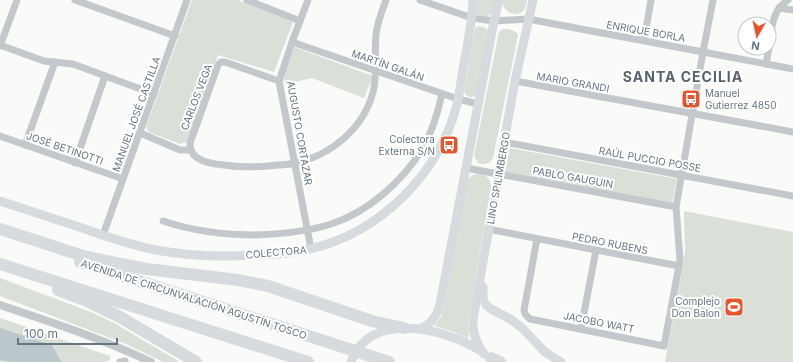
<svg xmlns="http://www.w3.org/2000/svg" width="793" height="362" viewBox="0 0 793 362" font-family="Inter,sans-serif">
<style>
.green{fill:#dadfd7}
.water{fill:#bbc7cb}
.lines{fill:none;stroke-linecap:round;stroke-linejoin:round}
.minor{stroke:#c3c8cc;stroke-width:7}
.tertiary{stroke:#c3c8cc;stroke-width:8}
.secondary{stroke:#d6dbdf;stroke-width:9}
.motorway{stroke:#d6dbdf;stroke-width:12}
.labels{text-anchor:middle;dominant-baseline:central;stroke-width:4;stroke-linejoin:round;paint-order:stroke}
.street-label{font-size:10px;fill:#657683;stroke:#fff}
.poi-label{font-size:10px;fill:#657683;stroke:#fff;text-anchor:end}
.district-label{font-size:14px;font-weight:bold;letter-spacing:1px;fill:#57646e;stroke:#fff}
</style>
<rect width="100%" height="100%" fill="#fafaf8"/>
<g class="green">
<path d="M192 0H238L293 22 274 72 218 55 187 142 180 144 149 132 146 127Z"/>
<path d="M475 0H496L492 13 487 17 476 14Z"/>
<path d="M503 0H527C526 3 526 7 524 10 516 19 501 11 503 0Z"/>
<path d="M479 26 486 28 488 31 476 95C471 99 467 97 464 92L475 28Z"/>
<path d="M502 29H509L516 32 518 35 493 158C489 164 485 165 478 163L474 156 499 32Z"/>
<path d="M294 47 373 76 364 98 312 78 285 84 283 76Z"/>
<path d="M510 148 677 179 672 203 505 172Z"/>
<path d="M477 174C486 174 491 178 491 187L468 321C468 327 470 333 468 338H467L454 332 434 326 441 317 444 307 467 183C469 177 472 175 477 174Z"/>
<path d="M684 211 793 232V362H665L685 253Z"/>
<path d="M0 278 91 312 114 323 180 362H163L126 344 0 296Z"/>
<path d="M0 318 110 356V360L105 362H0Z"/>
</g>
<path class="water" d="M0 328 52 345 61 362H12L0 360Z"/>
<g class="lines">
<g class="minor">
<path d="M75 0 175 36"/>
<path d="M247 0 300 21"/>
<path d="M308 0 292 42 279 81 311 249"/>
<path d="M420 0 472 18 494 21 528 19 703 52 793 69"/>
<path d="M779 8 793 10"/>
<path d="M644 41 651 0"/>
<path d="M292 42 458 99 478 104"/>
<path d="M0 45 44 61 73 64 154 94"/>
<path d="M0 46 17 0"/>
<path d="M769 46C771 33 772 17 780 7 783 4 785 2 788 0"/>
<path d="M766 64 769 48"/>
<path d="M279 81 225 62H221L218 65 190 143C189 160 210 164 224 165 242 168 260 167 278 165 284 165 290 164 296 163 331 155 364 128 373 92 378 73 374 54 376 35 377 23 382 11 386 0"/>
<path d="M515 81 793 132"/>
<path d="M140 133 180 150H190"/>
<path d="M0 136 123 179"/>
<path d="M504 142 793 196"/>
<path d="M25 145 55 62"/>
<path d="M75 163 105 76"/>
<path d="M466 168 676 207"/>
<path d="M163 221C193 231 224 235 256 235 280 234 307 232 331 224 368 212 402 182 423 148 432 132 438 112 442 94"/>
<path d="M488 229 679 266"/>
<path d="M103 235 187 0"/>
<path d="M537 239 524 310 525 314 530 319 550 323 664 346 680 260 676 207 703 52 713 0"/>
<path d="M581 329 596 250"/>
<path d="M120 362 125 361"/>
</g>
<path class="tertiary" d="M0 305C51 322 103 339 151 362"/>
<g class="secondary">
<path d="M0 201C27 210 55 219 82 228 107 237 131 245 156 250 188 256 221 257 253 255 272 255 291 254 310 249 379 233 437 176 456 108 460 94 461 78 464 64 468 42 472 22 473 0"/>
<path d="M483 287V299L486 305 491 309 512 320 523 329 545 352 561 362"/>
<path d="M419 329C431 325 437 316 440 304L494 21 499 0"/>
<path d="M484 354C476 343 472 333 473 319L504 142 515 81 533 0"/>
<path d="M351 362C370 309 446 329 481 351"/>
</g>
<g class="motorway">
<path d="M0 229 80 255 106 261 147 269 238 280 268 286 372 321 404 328"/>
<path d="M80 262 389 362"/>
<path d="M0 264 308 362"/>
<path d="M58 290 85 300 120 317 196 362"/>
<path d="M491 358 500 362"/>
</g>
</g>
<defs>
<symbol id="bus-square" viewBox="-11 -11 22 22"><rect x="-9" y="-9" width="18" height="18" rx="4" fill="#e4572e" stroke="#fff"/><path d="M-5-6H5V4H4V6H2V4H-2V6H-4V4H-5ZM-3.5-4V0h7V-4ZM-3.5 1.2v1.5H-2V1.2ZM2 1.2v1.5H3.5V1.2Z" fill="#fff"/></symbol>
<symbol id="stadium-square" viewBox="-11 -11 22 22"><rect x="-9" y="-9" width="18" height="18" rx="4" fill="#e4572e" stroke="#fff"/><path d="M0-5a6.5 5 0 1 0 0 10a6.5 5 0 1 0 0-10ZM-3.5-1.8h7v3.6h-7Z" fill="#fff"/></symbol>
</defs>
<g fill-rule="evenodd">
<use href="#bus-square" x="680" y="88" width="22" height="22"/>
<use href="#bus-square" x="438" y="134" width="22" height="22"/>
<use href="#stadium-square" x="723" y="296" width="22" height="22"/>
</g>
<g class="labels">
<g class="street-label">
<text transform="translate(646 31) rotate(10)">ENRIQUE BORLA</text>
<text transform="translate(388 65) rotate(19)">MARTÍN GALÁN</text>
<text transform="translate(573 82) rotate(10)">MARIO GRANDI</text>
<text transform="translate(196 97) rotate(-69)">CARLOS VEGA</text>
<text transform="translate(136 114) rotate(-70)">MANUEL JOSÉ CASTILLA</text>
<text transform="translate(300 133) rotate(80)">AUGUSTO CORTAZAR</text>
<text transform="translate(65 148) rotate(19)">JOSÉ BETINOTTI</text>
<text transform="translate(650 159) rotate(10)">RAÚL PUCCIO POSSE</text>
<text transform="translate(573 177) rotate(10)">PABLO GAUGUIN</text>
<text transform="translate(498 178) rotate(-80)">LINO SPILIMBERGO</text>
<text transform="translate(610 243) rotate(11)">PEDRO RUBENS</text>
<text transform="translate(276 252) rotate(-5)">COLECTORA</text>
<text transform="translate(194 299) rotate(18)">AVENIDA DE CIRCUNVALACIÓN AGUSTÍN TOSCO</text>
<text transform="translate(599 322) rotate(11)">JACOBO WATT</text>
</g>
<g class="poi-label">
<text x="705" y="93" text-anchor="start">Manuel<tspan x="705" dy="12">Gutierrez 4850</tspan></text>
<text x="435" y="139">Colectora<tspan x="435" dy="12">Externa S/N</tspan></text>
<text x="720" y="301">Complejo<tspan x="720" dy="12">Don Balon</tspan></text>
</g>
<g class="district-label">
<text x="683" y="76">SANTA CECILIA</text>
</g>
</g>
<g transform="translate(757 36) rotate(189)"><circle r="19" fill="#ffffff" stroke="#c1c8cd"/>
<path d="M0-3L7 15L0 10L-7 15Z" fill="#e4572e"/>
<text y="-6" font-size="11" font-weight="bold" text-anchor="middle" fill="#657683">N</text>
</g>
<path d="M18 338v6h99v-6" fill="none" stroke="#657683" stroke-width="2"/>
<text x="24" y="338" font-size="12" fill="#657683" stroke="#ffffff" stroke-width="3" paint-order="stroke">100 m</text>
</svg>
